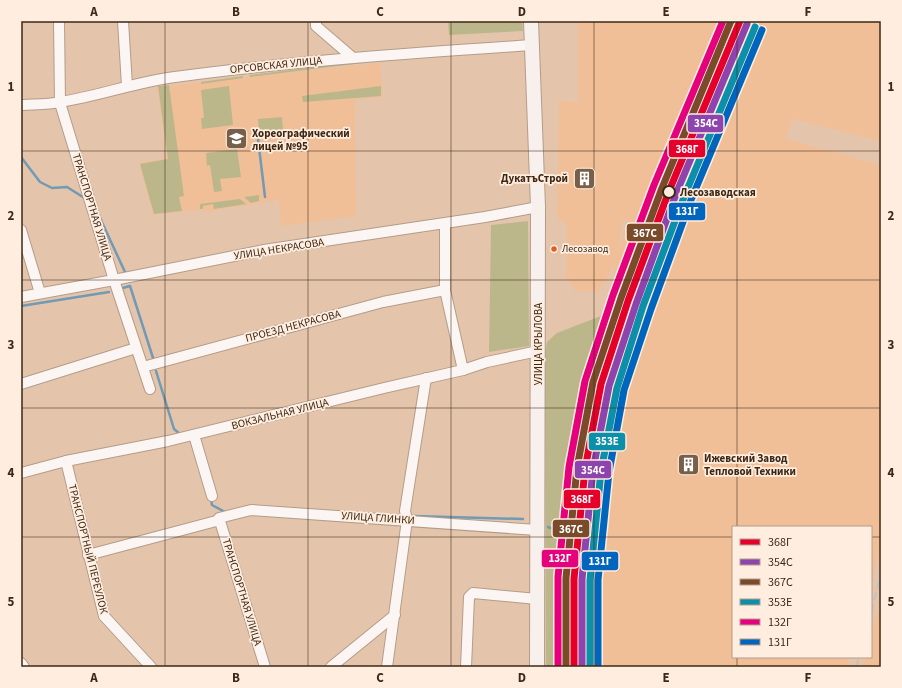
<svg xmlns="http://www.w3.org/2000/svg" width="902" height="688" viewBox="0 0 902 688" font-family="'Source Sans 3',sans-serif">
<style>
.built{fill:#f0bf97;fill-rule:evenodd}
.green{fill:#bcb78b}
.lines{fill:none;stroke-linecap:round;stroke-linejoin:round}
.stream{stroke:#719ab5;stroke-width:2.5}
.street-casing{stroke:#b49c89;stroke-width:12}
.secondary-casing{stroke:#b49c89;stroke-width:16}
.street{stroke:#fbf6f3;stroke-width:10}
.secondary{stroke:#f8f0ed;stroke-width:14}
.rail{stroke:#cac2ba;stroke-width:2.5;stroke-dasharray:8 4;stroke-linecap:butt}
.rail-1-casing{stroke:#ffeddf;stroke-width:10}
.rail-2-casing{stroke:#ffeddf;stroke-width:10}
.rail-3-casing{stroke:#ffeddf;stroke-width:10}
.rail-4-casing{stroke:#ffeddf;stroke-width:10}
.rail-5-casing{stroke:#ffeddf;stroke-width:10}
.rail-6-casing{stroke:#ffeddf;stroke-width:10}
.rail-1{stroke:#e4002b;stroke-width:7}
.rail-2{stroke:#8e44ad;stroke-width:7}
.rail-3{stroke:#7a4b2a;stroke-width:7}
.rail-4{stroke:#0c8fa9;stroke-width:7}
.rail-5{stroke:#e5007d;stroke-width:7}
.rail-6{stroke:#0065bd;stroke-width:7}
.grid{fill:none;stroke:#3e2815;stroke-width:1;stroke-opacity:0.55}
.stop-dot{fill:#ffeddf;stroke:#3e2815;stroke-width:2}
.bus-dot{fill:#e05f21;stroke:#ffeddf;stroke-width:1.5}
.labels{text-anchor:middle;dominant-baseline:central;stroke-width:3.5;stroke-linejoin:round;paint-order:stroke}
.bus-label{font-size:10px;fill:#3e2815;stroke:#ffeddf;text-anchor:start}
.street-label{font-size:11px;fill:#3e2815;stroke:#ffeddf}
.poi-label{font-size:11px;font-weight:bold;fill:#3e2815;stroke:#ffeddf;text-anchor:start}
.stop-label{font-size:11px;font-weight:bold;fill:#3e2815;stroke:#ffeddf;text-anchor:start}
.line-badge{stroke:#ffeddf;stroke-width:1.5}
.badge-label{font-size:11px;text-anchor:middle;font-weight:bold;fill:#fff}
.neatline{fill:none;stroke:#3e2815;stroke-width:1.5}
.grid-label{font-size:13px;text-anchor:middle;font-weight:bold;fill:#3e2815}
</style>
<rect width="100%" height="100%" fill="#e4c5ac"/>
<g class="built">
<path d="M578 21H881V141L793 119 785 139 881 165V545L871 583V527H733V657H850L847 667H566V550L572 466 602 341 616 262 599 291H575L566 275 567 225 557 217 559 101 578 102ZM628 219 617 256 622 221Z"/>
<path d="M380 63 383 97 355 99 356 216 281 226 279 200 204 212 203 209 153 215 139 163 167 158 157 87Z"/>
<path d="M881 600V667H862L865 657H871V634Z"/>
</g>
<g class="green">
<path d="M448 21H522L523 31 449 35Z"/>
<path d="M379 59V61L250 77 249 75Z"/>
<path d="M243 76V78L201 84V82Z"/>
<path d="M169 85 184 196 179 197 182 211 154 214 140 164 168 159 158 86Z"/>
<path d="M229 86 233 125 202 129 201 118H204L201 90Z"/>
<path d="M381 86V96L303 102 302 96Z"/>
<path d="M282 117 283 130 259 132 258 119Z"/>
<path d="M237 149 241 177 220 179 222 191 214 192 210 165 207 166 206 153Z"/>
<path d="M259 195V201L251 203 244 197Z"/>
<path d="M240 199 246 204 214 209 213 204 203 206V209H200V204Z"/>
<path d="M528 221 529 346 489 352 491 225Z"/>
<path d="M606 314 602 341 572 466 566 550V667H546L545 352 547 342 557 333Z"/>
</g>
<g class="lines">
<g class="stream">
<path d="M258 139 265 197"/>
<path d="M21 157 40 182 52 188 67 187 86 199"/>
<path d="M100 218 125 272"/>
<path d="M119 289 130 286 154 361"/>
<path d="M21 306 109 292"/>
<path d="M156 371 174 429 180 434"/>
<path d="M211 499 212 505 225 512"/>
<path d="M392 515H398"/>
<path d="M413 516 523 519"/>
<path d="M548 527 568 535"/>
</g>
<defs>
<g id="street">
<path d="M59 21 60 103 114 280 150 389"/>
<path d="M123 21 127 86"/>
<path d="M316 21V26L352 57"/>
<path d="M21 105C34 104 47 105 60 102 99 96 136 82 175 77 294 61 413 53 533 45"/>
<path d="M445 224V290L463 370"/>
<path d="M21 230 40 293"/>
<path d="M21 297 114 280 264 250 485 217 538 207"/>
<path d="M143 367 383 302 445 290"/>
<path d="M21 384 136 348"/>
<path d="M194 435 212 496"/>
<path d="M66 461 104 616 151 667"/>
<path d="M21 473 66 461 168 441 384 388 463 370 487 362 538 351"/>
<path d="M88 555 220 520"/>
<path d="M21 663 24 667"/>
<path d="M265 667 219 518 251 510 537 530"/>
<path d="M331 667 395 615"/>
<path d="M387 667 407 520 405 511 426 378"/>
<path d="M466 667 469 597 473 593 537 599"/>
</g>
<path id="secondary" d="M531 21 538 207 537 667"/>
</defs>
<use href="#street" class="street-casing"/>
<use href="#secondary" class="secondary-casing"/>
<use href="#street" class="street"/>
<use href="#secondary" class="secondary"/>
<g class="rail">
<path d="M871 612 881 575"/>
<path d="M856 667 859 657"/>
</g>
<defs>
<path id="rail-1" d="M574 667V579L585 469 601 384 628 301 669 191 740 21"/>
<path id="rail-2" d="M582 667V579L593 470 609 386 636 304 676 194 747 24"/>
<path id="rail-3" d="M566 667V578L577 468 593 382 621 298 662 188 731 21"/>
<path id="rail-4" d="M590 667V580L601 471 617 388 643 306 684 197 755 27"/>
<path id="rail-5" d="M558 667V577L569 467 585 381 613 295 654 185 723 21"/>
<path id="rail-6" d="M598 667V580L609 472 624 390 651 309 691 200 762 30"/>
</defs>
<use href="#rail-1" class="rail-1-casing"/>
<use href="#rail-2" class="rail-2-casing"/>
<use href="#rail-3" class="rail-3-casing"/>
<use href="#rail-4" class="rail-4-casing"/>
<use href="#rail-5" class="rail-5-casing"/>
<use href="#rail-6" class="rail-6-casing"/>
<use href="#rail-1" class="rail-1"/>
<use href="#rail-2" class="rail-2"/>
<use href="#rail-3" class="rail-3"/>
<use href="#rail-4" class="rail-4"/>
<use href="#rail-5" class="rail-5"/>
<use href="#rail-6" class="rail-6"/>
</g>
<path class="grid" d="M165 21V667M308 21V667M451 21V667M594 21V667M737 21V527M21 151H881M21 280H881M21 408H881M21 537H733M871 537H881M737 657V667"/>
<defs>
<symbol id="school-square" viewBox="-11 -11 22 22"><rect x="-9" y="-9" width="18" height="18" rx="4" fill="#785f4a" stroke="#ffeddf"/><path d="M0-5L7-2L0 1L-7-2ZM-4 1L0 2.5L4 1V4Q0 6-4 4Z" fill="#fff"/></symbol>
<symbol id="building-square" viewBox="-11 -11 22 22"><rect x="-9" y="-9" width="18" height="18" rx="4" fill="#785f4a" stroke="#ffeddf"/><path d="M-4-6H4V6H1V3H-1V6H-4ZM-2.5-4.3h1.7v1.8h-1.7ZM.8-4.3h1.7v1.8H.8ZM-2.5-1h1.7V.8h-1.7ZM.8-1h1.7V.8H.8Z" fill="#fff"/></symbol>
</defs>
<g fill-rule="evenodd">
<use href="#school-square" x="224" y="126" width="25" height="25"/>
<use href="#building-square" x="572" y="166" width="25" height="25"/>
<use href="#building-square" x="676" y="452" width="25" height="25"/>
</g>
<circle class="stop-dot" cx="669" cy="192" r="6"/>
<circle class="bus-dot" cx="554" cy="249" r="3.5"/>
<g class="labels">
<g class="bus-label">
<text x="562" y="249">Лесозавод</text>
</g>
<g class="street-label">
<text transform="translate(276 65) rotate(-6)">ОРСОВСКАЯ УЛИЦА</text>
<text transform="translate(92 207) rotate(73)">ТРАНСПОРТНАЯ УЛИЦА</text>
<text transform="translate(279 249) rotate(-9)">УЛИЦА НЕКРАСОВА</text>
<text transform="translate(293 326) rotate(-15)">ПРОЕЗД НЕКРАСОВА</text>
<text transform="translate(538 344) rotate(-90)">УЛИЦА КРЫЛОВА</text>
<text transform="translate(280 414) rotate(-14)">ВОКЗАЛЬНАЯ УЛИЦА</text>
<text transform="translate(378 518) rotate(4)">УЛИЦА ГЛИНКИ</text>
<text transform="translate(88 549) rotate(76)">ТРАНСПОРТНЫЙ ПЕРЕУЛОК</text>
<text transform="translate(242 592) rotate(73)">ТРАНСПОРТНАЯ УЛИЦА</text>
</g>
<g class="poi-label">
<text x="252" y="133">Хореографический<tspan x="252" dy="13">лицей №95</tspan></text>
<text x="568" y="178" text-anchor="end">ДукатъСтрой</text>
<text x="704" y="458">Ижевский Завод<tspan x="704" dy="13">Тепловой Техники</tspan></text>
</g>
<g class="stop-label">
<text x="680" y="192">Лесозаводская</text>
</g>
</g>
<g class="line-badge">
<rect x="687" y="114" width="37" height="19" rx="4" fill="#8e44ad"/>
<rect x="668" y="139" width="38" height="19" rx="4" fill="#e4002b"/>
<rect x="668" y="202" width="38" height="19" rx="4" fill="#0065bd"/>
<rect x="626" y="223" width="38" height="19" rx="4" fill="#7a4b2a"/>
<rect x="588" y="432" width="38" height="19" rx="4" fill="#0c8fa9"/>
<rect x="574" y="460" width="38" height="19" rx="4" fill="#8e44ad"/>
<rect x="563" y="489" width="38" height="20" rx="4" fill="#e4002b"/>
<rect x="552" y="519" width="38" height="19" rx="4" fill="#7a4b2a"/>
<rect x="541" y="549" width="38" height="19" rx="4" fill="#e5007d"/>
<rect x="581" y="551" width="38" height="20" rx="4" fill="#0065bd"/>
</g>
<g class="badge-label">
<text x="706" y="127">354С</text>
<text x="687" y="153">368Г</text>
<text x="687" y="215">131Г</text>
<text x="645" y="237">367С</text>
<text x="607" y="445">353Е</text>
<text x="593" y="474">354С</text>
<text x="582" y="503">368Г</text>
<text x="571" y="533">367С</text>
<text x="560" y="562">132Г</text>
<text x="600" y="565">131Г</text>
</g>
<rect width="902" height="688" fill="none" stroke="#ffeddf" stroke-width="44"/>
<rect x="732" y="526" width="140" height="132" fill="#ffeddf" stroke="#b29e8e"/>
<rect x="740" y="539" width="20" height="6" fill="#e4002b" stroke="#b29e8e"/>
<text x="768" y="546" font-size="12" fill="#3e2815">368Г</text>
<rect x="740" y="559" width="20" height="6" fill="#8e44ad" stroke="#b29e8e"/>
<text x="768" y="566" font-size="12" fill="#3e2815">354С</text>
<rect x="740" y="579" width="20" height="6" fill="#7a4b2a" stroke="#b29e8e"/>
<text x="768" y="586" font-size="12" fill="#3e2815">367С</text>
<rect x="740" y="599" width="20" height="6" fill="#0c8fa9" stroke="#b29e8e"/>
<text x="768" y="606" font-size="12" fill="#3e2815">353Е</text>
<rect x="740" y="619" width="20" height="6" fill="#e5007d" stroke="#b29e8e"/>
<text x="768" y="626" font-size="12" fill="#3e2815">132Г</text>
<rect x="740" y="639" width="20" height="6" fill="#0065bd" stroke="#b29e8e"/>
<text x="768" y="646" font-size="12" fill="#3e2815">131Г</text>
<rect x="22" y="22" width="858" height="644" class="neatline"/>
<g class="grid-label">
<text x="94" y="16">A</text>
<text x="236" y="16">B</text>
<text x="380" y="16">C</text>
<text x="522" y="16">D</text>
<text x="666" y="16">E</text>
<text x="808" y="16">F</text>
<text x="11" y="91">1</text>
<text x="891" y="91">1</text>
<text x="11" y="220">2</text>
<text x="891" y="220">2</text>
<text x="11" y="349">3</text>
<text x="891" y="349">3</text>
<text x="11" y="477">4</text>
<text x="891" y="477">4</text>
<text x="11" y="606">5</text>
<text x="891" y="606">5</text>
<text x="94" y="682">A</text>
<text x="236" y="682">B</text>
<text x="380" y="682">C</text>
<text x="522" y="682">D</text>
<text x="666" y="682">E</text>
<text x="808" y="682">F</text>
</g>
</svg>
